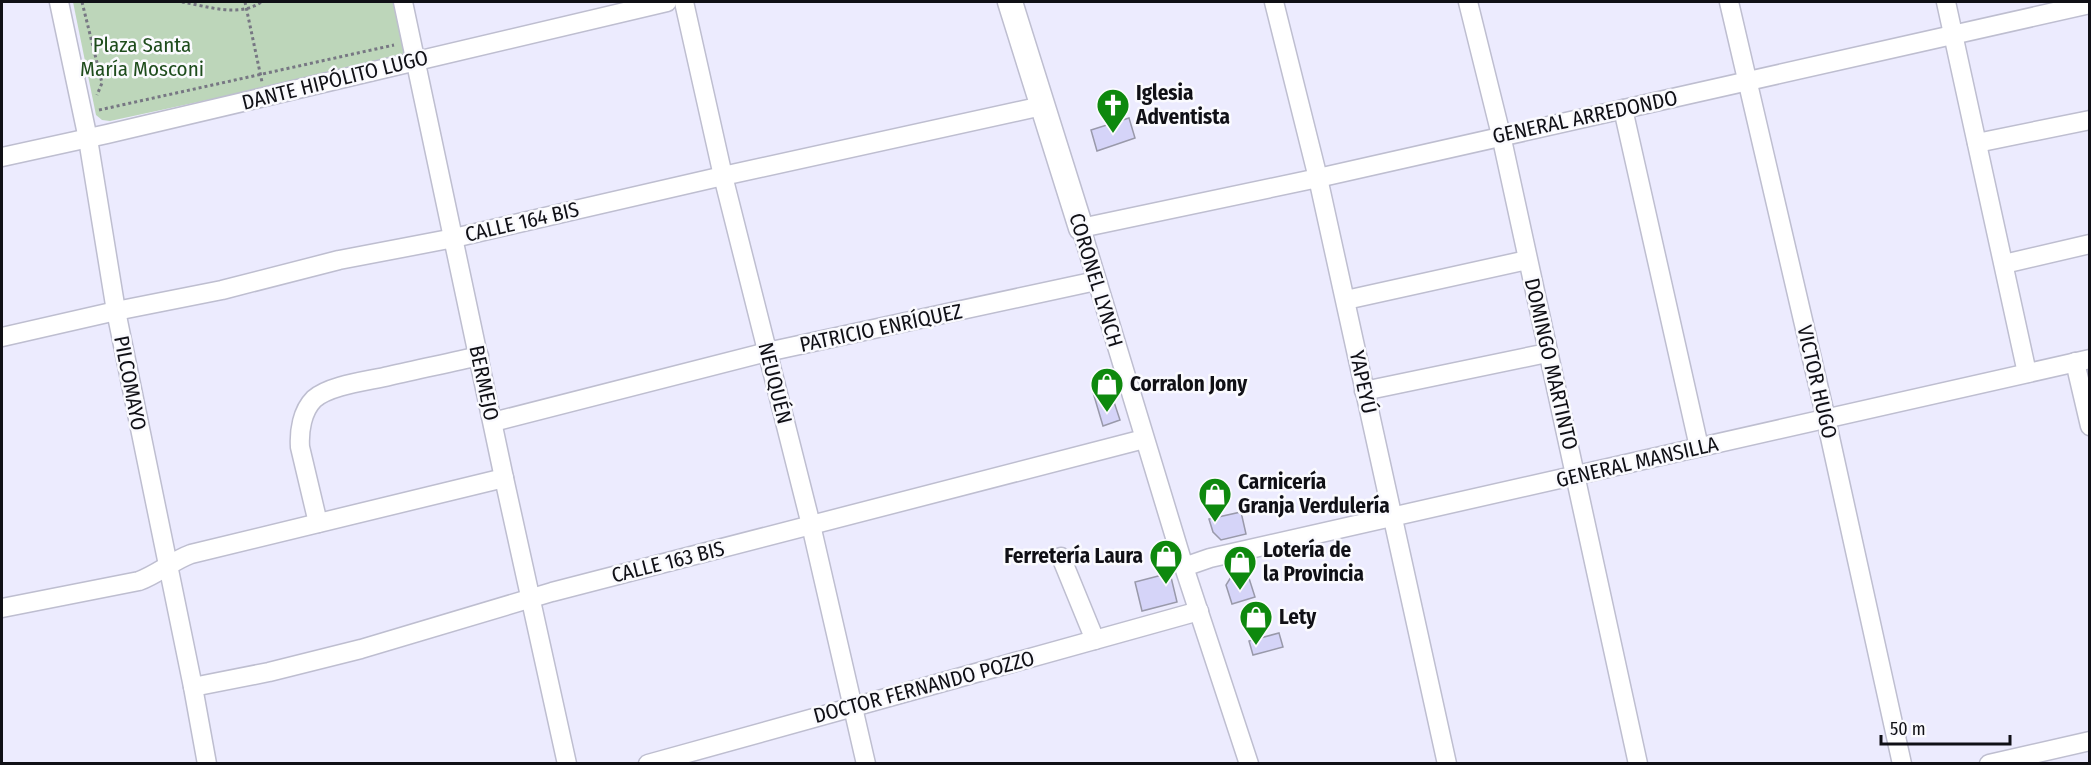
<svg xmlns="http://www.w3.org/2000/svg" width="2091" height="765" viewBox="0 0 2091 765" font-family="'Fira Sans Condensed',sans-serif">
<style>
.green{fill:#bdd6ba}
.building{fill:#d5d4f8;stroke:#99a;stroke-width:1.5}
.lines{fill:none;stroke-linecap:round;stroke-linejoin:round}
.minor-casing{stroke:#bebed0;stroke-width:21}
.major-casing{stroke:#bebed0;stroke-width:27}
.path{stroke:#777783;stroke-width:3;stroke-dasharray:3 3;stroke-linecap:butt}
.minor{stroke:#fff;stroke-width:18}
.major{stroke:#fff;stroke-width:24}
.labels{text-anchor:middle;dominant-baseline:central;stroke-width:5;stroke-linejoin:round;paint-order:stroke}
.park-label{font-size:21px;fill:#1e4c1c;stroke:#fafafe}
.street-label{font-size:21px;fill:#101016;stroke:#fafafe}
.poi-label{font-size:21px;font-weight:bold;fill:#101016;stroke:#fafafe;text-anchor:start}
</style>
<rect width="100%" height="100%" fill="#ecebfe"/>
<path class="green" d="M73 2H397L406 53 401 58 110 121 102 120 96 115Z"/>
<g class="building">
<path d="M1129 118 1135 138 1097 151 1091 130Z"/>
<path d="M1108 384 1120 420 1103 426 1092 389Z"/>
<path d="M1241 512 1246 534 1221 540 1213 532 1209 519Z"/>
<path d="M1247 572 1255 597 1232 604 1226 585 1231 577Z"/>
<path d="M1170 573 1177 602 1142 611 1135 582Z"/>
<path d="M1279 633 1283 647 1253 655 1249 641Z"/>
</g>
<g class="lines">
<defs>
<g id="minor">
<path d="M59 2 88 139 116 311 193 687 207 764"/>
<path d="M403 2 504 478 567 764"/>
<path d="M684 2 723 176 811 525 866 764"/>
<path d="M1274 2 1318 178 1447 764"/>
<path d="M1468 2 1501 135 1638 764"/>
<path d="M1729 2 1826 419 1902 764"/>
<path d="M1946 2 2027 373"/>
<path d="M1623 109 1699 447"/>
<path d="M1977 143 2090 120"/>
<path d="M2 157 107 134 667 2"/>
<path d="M2004 264 2090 244"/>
<path d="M1346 300 1527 260"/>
<path d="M2 337 116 311 222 290 339 260 454 238 723 176 1042 106"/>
<path d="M2075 362 2090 426"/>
<path d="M1364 391 1547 353"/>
<path d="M493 422 767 352 1096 281"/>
<path d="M318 523 300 447C299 431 302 411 314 399 330 385 368 381 389 376 419 369 449 363 479 356"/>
<path d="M1061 557 1095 640"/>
<path d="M1184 567 1210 558 2090 359"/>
<path d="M2 608 139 581C158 574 172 561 191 554L504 478"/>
<path d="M193 687 269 672 361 649 552 592 1144 439"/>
<path d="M648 764 1199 611"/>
<path d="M1249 764 1184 567 1081 228 1318 178 2090 4"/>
<path d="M1989 764 2090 741"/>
</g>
<path id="major" d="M1010 2 1081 228"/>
</defs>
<use href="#minor" class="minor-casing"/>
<use href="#major" class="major-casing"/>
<g class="path">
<path d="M82 2 102 83 97 95"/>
<path d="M182 2C207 6 239 18 261 2"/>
<path d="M245 2 262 82"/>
<path d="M99 110 394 45"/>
</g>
<use href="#minor" class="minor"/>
<use href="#major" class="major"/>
</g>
<defs>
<symbol id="church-pin" viewBox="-11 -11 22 30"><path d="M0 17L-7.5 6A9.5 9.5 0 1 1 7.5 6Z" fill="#0e890e" stroke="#fafafe"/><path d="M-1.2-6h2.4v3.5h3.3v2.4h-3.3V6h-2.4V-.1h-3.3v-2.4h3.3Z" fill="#fff"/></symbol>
<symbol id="shop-pin" viewBox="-11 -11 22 30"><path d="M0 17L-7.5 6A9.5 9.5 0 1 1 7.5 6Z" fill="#0e890e" stroke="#fafafe"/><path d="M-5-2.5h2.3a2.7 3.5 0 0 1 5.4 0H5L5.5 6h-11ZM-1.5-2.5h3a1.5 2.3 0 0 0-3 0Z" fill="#fff"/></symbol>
</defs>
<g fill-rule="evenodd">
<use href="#church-pin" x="1094" y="86" width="38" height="52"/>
<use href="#shop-pin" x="1088" y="365" width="38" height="52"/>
<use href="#shop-pin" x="1196" y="475" width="38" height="52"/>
<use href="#shop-pin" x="1147" y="537" width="38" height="52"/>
<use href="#shop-pin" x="1221" y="543" width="38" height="52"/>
<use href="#shop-pin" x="1237" y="598" width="38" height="52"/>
</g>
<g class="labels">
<g class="park-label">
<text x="142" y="45">Plaza Santa<tspan x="142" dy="24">María Mosconi</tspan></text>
</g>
<g class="street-label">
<text transform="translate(335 80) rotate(-14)">DANTE HIPÓLITO LUGO</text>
<text transform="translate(1585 117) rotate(-12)">GENERAL ARREDONDO</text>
<text transform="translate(522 222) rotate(-13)">CALLE 164 BIS</text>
<text transform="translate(1096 280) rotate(73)">CORONEL LYNCH</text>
<text transform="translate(881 328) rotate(-12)">PATRICIO ENRÍQUEZ</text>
<text transform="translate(1551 364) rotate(77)">DOMINGO MARTINTO</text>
<text transform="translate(1363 382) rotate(78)">YAPEYÚ</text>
<text transform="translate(1817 382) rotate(77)">VICTOR HUGO</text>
<text transform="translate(130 383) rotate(79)">PILCOMAYO</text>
<text transform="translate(484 383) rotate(78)">BERMEJO</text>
<text transform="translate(775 383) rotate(76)">NEUQUÉN</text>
<text transform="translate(1637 462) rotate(-13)">GENERAL MANSILLA</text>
<text transform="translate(668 562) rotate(-14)">CALLE 163 BIS</text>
<text transform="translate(924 687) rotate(-15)">DOCTOR FERNANDO POZZO</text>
</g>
<g class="poi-label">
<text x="1136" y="93">Iglesia<tspan x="1136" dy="24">Adventista</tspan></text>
<text x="1130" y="384">Corralon Jony</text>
<text x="1238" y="482">Carnicería<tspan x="1238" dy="24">Granja Verdulería</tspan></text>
<text x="1263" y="550">Lotería de<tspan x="1263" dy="24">la Provincia</tspan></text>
<text x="1143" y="556" text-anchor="end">Ferretería Laura</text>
<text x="1279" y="617">Lety</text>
</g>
</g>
<rect width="2091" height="765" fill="none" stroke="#101016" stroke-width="6"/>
<path d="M1881 735v9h129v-9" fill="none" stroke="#101016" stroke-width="3"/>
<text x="1890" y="735" font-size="18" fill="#101016" stroke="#fafafe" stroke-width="4.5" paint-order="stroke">50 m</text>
</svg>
